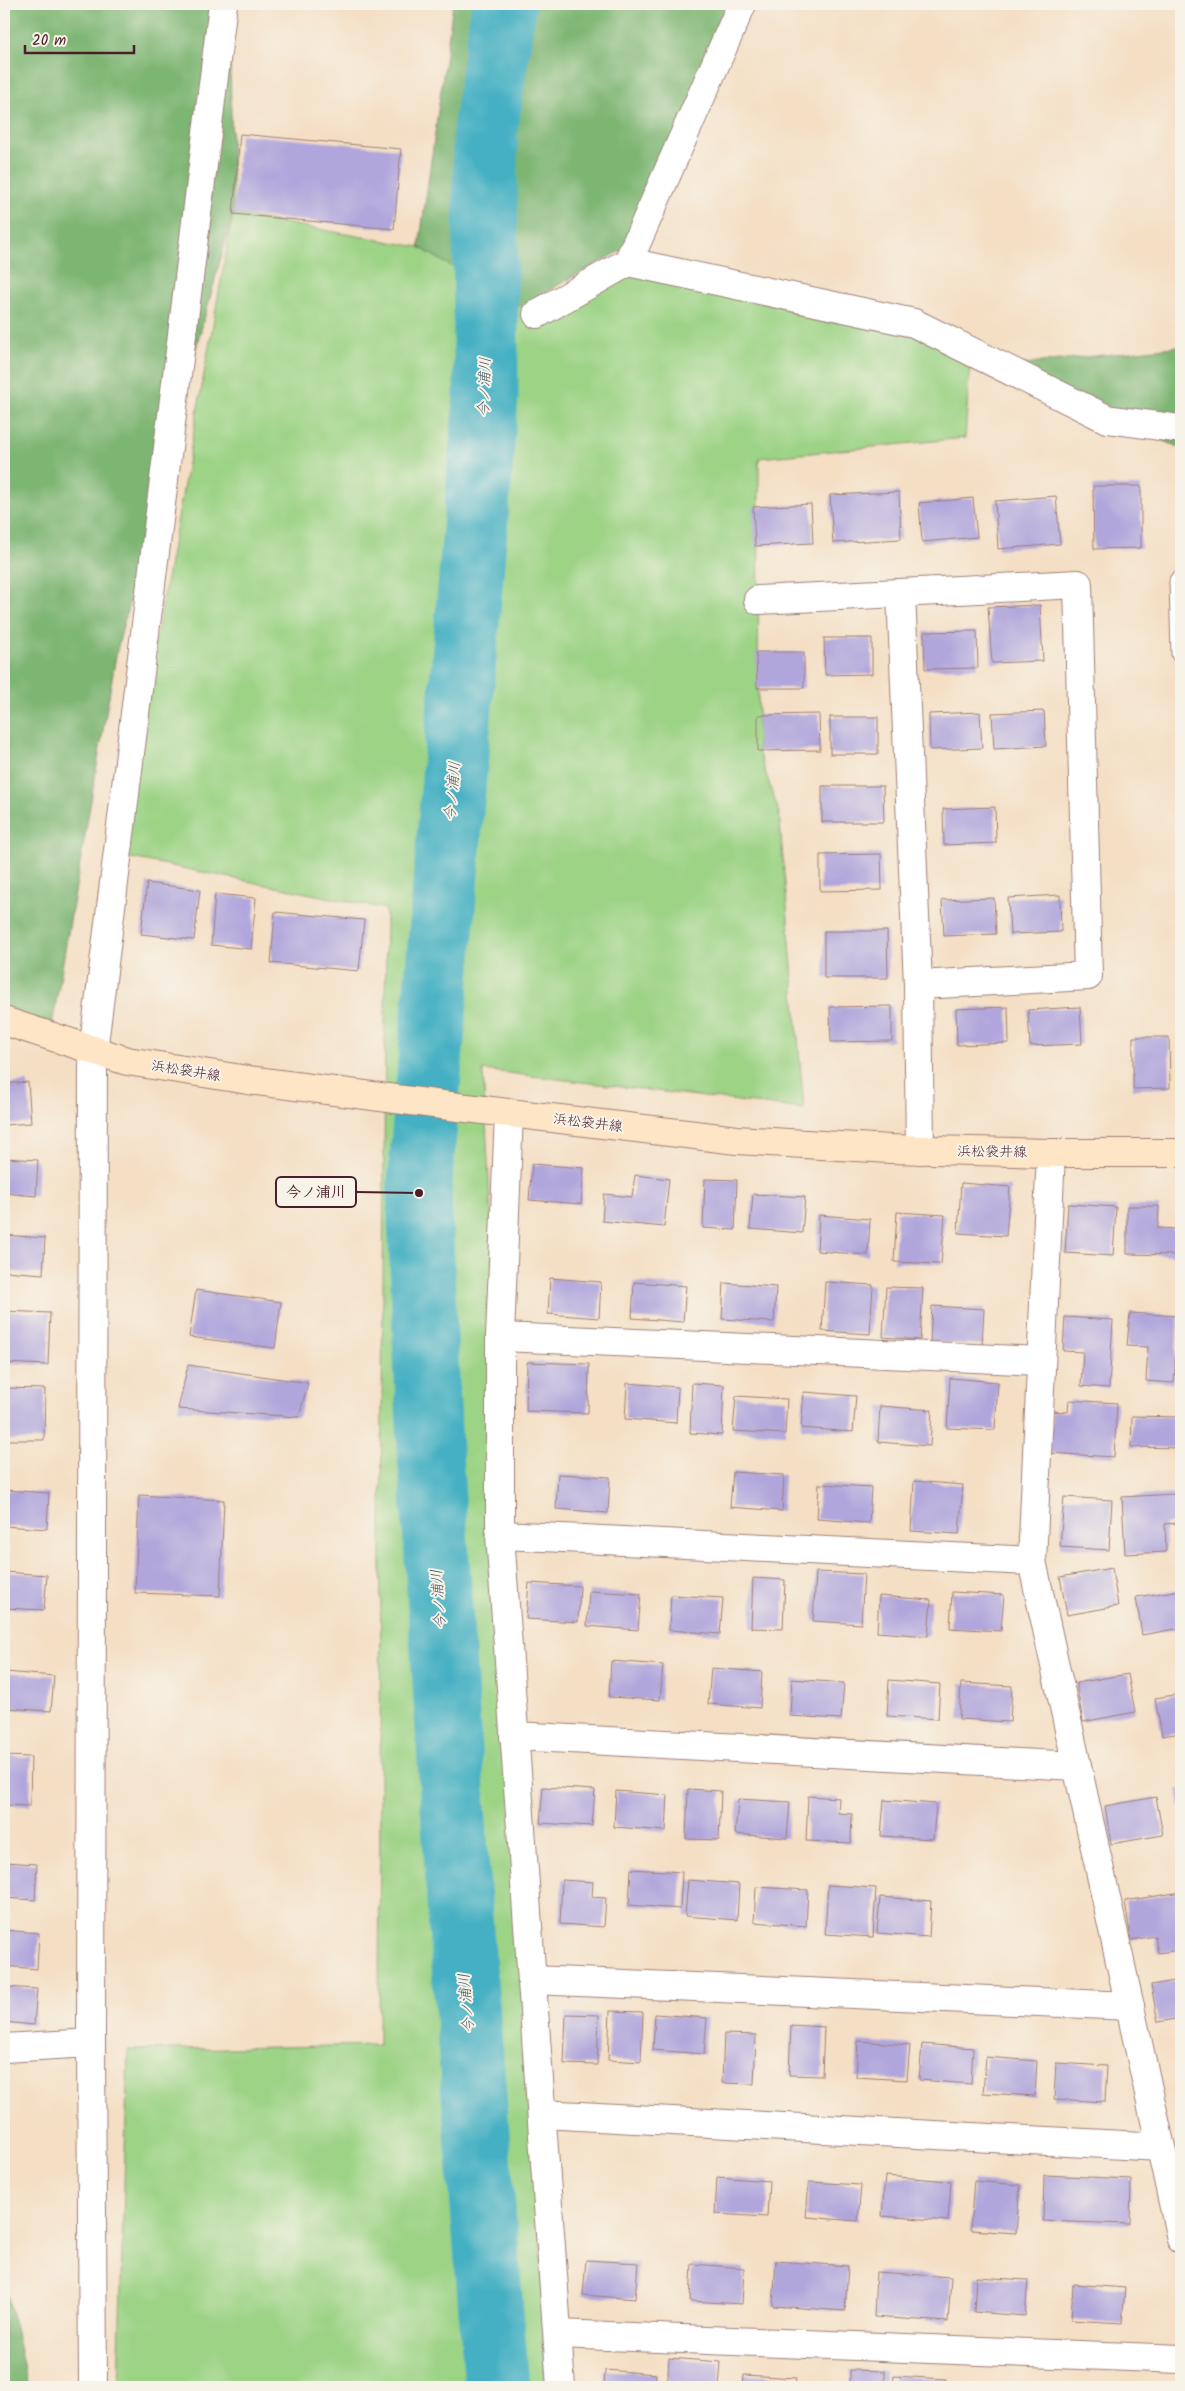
<svg xmlns="http://www.w3.org/2000/svg" width="1185" height="2391" viewBox="0 0 1185 2391" font-family="Kalam,'Klee One',sans-serif">
<style>
.green{fill:#9cd385;stroke:#737958}
.forest{fill:#7db572;stroke:#646a4e}
.lines{fill:none;stroke-linecap:round;stroke-linejoin:round}
.river{stroke:#45b0c3;stroke-width:65}
.building{fill:#b0a6dc}
.service-casing{stroke:#9f7f78;stroke-width:21}
.minor-casing{stroke:#9f7f78;stroke-width:30}
.tertiary-casing{stroke:#9f7f78;stroke-width:30}
.secondary-casing{stroke:#9f7f78;stroke-width:30}
.service{stroke:#fff;stroke-width:19}
.minor{stroke:#fff;stroke-width:28}
.tertiary{stroke:#fff;stroke-width:28}
.secondary{stroke:#fde5c5;stroke-width:28}
.labels{text-anchor:middle;dominant-baseline:central;stroke-width:4;stroke-linejoin:round;paint-order:stroke}
.street-label{font-size:14px;fill:#4a1f2b;stroke:#f7f3e8}
.water-label{font-size:15px;font-style:italic;fill:#485968;stroke:#f7f3e8}
.leader{fill:none;stroke:#4a1f2b;stroke-width:2}
.callout-dot{fill:#4a1f2b;stroke:#f7f3e8;stroke-width:2}
.callout{fill:#f7f3e8;stroke:#4a1f2b;stroke-width:2}
.callout-label{font-size:15px;text-anchor:middle;font-weight:bold;fill:#4a1f2b}
</style>
<rect width="100%" height="100%" fill="#f7f3e8"/>
<filter id="ink" filterUnits="userSpaceOnUse"><feTurbulence type="fractalNoise" baseFrequency=".02" numOctaves="2"/><feDisplacementMap in="SourceGraphic" scale="10" xChannelSelector="R" yChannelSelector="G"/><feConvolveMatrix kernelMatrix="1 2 1 2 8 2 1 2 1" color-interpolation-filters="sRGB"/></filter>
<filter id="wash" filterUnits="userSpaceOnUse"><feTurbulence type="fractalNoise" baseFrequency=".0096" numOctaves="4" result="noise"/><feDisplacementMap in="SourceGraphic" scale="20" xChannelSelector="R" yChannelSelector="G"/><feGaussianBlur stdDeviation="1.12" result="paint"/><feColorMatrix in="noise" values="0 0 0 0 0 0 0 0 0 0 0 0 0 0 0 0 0 1.4 0 .05"/><feComposite in="paint" operator="in"/></filter>
<g filter="url(#wash)">
<rect width="100%" height="100%" fill="#f4dfc5"/>
<path class="green" d="M233 214 419 247 537 314 628 262 971 351 965 438 759 458 758 751 779 812 804 1109 483 1070 536 2041 544 2387H118L128 2050 379 2045 381 1535 386 909 117 855Z"/>
<g class="forest">
<path d="M4 4H229L233 214 168 450 117 650 50 1037 4 1021Z"/>
<path d="M453 4H742L637 242 518 307 419 247Z"/>
<path d="M1181 346V448L1107 419 1008 366Z"/>
<path d="M4 2279 28 2387H4Z"/>
</g>
<g class="lines">
<path class="river" d="M497 2387 460 1916 430 1452 419 1193 486 397 485 131 504 4"/>
</g>
<g id="blocks">
<g class="building">
<path d="M240 134 401 149 394 229 233 214Z"/>
<path d="M1093 486H1141V548L1094 549Z"/>
<path d="M899 492 901 539 833 543 830 495Z"/>
<path d="M1056 496 1060 544 998 549 995 501Z"/>
<path d="M973 498 977 537 922 542 919 503Z"/>
<path d="M811 504 813 543 755 546 753 507Z"/>
<path d="M1040 605 1043 661 992 663 988 607Z"/>
<path d="M977 631 978 668 925 669 924 632Z"/>
<path d="M824 638H872V674L825 675Z"/>
<path d="M756 652H804V688H757Z"/>
<path d="M1044 711 1046 746 994 749 992 713Z"/>
<path d="M980 712 982 748 930 750 929 714Z"/>
<path d="M819 714 820 750 758 751V715Z"/>
<rect x="830" y="717" width="48" height="37"/>
<path d="M822 786H883L884 822H822Z"/>
<path d="M995 807 996 843 944 845 943 809Z"/>
<path d="M881 854 882 890 820 891V855Z"/>
<path d="M147 883 200 890 194 940 141 934Z"/>
<path d="M215 894 256 898 251 949 211 945Z"/>
<path d="M1060 895 1061 932 1010 934 1008 898Z"/>
<path d="M994 898 996 934 944 936 942 900Z"/>
<path d="M275 912 364 920 359 971 271 963Z"/>
<path d="M824 931H887L888 978H824Z"/>
<path d="M892 1006V1041L831 1042 830 1007Z"/>
<path d="M1008 1007 1009 1043 957 1045 956 1009Z"/>
<path d="M1080 1007 1082 1044 1030 1046 1028 1010Z"/>
<path d="M1133 1037H1169L1170 1088 1133 1089Z"/>
<path d="M28 1082 31 1123 4 1125V1084Z"/>
<path d="M4 1158 38 1160 36 1196 4 1193Z"/>
<path d="M532 1164 584 1168 581 1204 529 1200Z"/>
<path d="M635 1175 669 1179 664 1227 602 1221 604 1194 632 1197Z"/>
<path d="M705 1179 737 1180 735 1230 703 1228Z"/>
<path d="M961 1183 1010 1187 1006 1236 958 1233Z"/>
<path d="M753 1194 805 1197 802 1233 750 1229Z"/>
<path d="M1068 1204 1116 1207 1113 1256 1065 1253Z"/>
<path d="M1127 1206H1159L1158 1228 1175 1229V1255L1127 1254Z"/>
<path d="M897 1212 945 1215 941 1264 894 1262Z"/>
<path d="M819 1215 870 1219 868 1255 817 1251Z"/>
<path d="M4 1235 45 1238 43 1274 4 1271Z"/>
<path d="M550 1278 601 1282 599 1318 548 1314Z"/>
<path d="M634 1282 686 1286 683 1322 632 1318Z"/>
<path d="M825 1282 873 1285 870 1334 822 1331Z"/>
<path d="M724 1283 776 1287 774 1322 722 1319Z"/>
<path d="M886 1287 923 1288 920 1340 883 1337Z"/>
<path d="M196 1290 281 1302 275 1348 189 1337Z"/>
<path d="M932 1306 984 1309 982 1345 930 1342Z"/>
<path d="M4 1311 50 1313 48 1365 4 1363Z"/>
<path d="M1130 1313 1178 1316 1174 1383 1146 1381 1148 1347 1127 1346Z"/>
<path d="M1065 1317 1113 1320 1109 1388 1081 1386 1083 1352 1063 1351Z"/>
<path d="M527 1362 589 1364 588 1413 526 1411Z"/>
<path d="M188 1365 308 1383 299 1417 178 1409Z"/>
<path d="M950 1378 998 1382 995 1430 947 1428Z"/>
<path d="M627 1383 678 1387 676 1423 625 1419Z"/>
<path d="M692 1383 724 1385 722 1435 690 1433Z"/>
<path d="M4 1388 45 1389 44 1440H4Z"/>
<path d="M804 1392 856 1396 853 1432 801 1428Z"/>
<path d="M736 1396 787 1399 785 1434 733 1431Z"/>
<path d="M1069 1400 1117 1403 1114 1457 1049 1453 1052 1411 1068 1412Z"/>
<path d="M880 1406 932 1410 930 1446 878 1442Z"/>
<path d="M1132 1416 1180 1417V1448L1131 1447Z"/>
<path d="M733 1472 784 1475 782 1511 730 1507Z"/>
<path d="M558 1474 610 1477 608 1513 556 1509Z"/>
<path d="M914 1481 963 1485 959 1534 911 1531Z"/>
<path d="M819 1484 871 1487 869 1523 817 1519Z"/>
<path d="M4 1490 49 1493 47 1529 4 1526Z"/>
<path d="M1175 1494 1177 1523 1165 1524 1166 1552 1125 1554 1122 1497Z"/>
<path d="M139 1495 224 1500 220 1596 135 1593Z"/>
<path d="M1064 1497 1112 1500 1109 1550 1060 1547Z"/>
<path d="M1112 1568 1118 1606 1067 1615 1060 1577Z"/>
<path d="M4 1572 47 1575 44 1610 4 1608Z"/>
<path d="M816 1572 864 1574 861 1624 813 1621Z"/>
<path d="M753 1578 785 1580 783 1629 751 1628Z"/>
<path d="M529 1583 580 1586 578 1622 526 1619Z"/>
<path d="M1181 1590V1628L1142 1635 1136 1597Z"/>
<path d="M589 1591 641 1594 638 1630 587 1626Z"/>
<path d="M952 1592 1004 1595 1001 1631 950 1628Z"/>
<path d="M671 1595 723 1598 720 1634 669 1630Z"/>
<path d="M879 1596 931 1600 928 1636 877 1632Z"/>
<path d="M611 1661 663 1665 660 1700 609 1697Z"/>
<path d="M711 1668 762 1672 760 1708 708 1704Z"/>
<path d="M4 1672 54 1676 51 1711 4 1708Z"/>
<path d="M1128 1674 1135 1712 1083 1722 1076 1683Z"/>
<path d="M792 1679 844 1683 841 1719 790 1716Z"/>
<path d="M889 1680 940 1684 938 1719 887 1716Z"/>
<path d="M961 1683 1012 1686 1010 1722 959 1719Z"/>
<path d="M1181 1694V1733L1162 1736 1155 1698Z"/>
<path d="M4 1756 31 1757 30 1806 4 1805Z"/>
<path d="M543 1787 595 1790 592 1826 540 1823Z"/>
<path d="M688 1789 721 1791 719 1840 686 1839Z"/>
<path d="M1177 1789H1181V1807H1180Z"/>
<path d="M616 1791 668 1795 666 1831 614 1827Z"/>
<path d="M808 1796 839 1798 838 1813 852 1814 851 1843 806 1841Z"/>
<path d="M1156 1797 1163 1835 1111 1844 1105 1806Z"/>
<path d="M738 1799 790 1802 787 1838 735 1834Z"/>
<path d="M884 1800 936 1804 933 1839 881 1836Z"/>
<path d="M4 1862 37 1864 35 1900 4 1898Z"/>
<path d="M631 1869 682 1872 680 1909 629 1905Z"/>
<path d="M562 1880 593 1882 592 1897 606 1898 604 1927 560 1924Z"/>
<path d="M688 1880 739 1884 737 1920 685 1916Z"/>
<path d="M828 1885 876 1888 873 1937 825 1934Z"/>
<path d="M756 1887 808 1890 806 1926 754 1922Z"/>
<path d="M1181 1892V1950L1158 1953 1155 1936 1131 1940 1125 1901Z"/>
<path d="M880 1897 931 1901 929 1937 877 1933Z"/>
<path d="M4 1930 39 1933 37 1969 4 1966Z"/>
<path d="M1181 1980V2018L1158 2022 1151 1985Z"/>
<path d="M4 1987 37 1989 34 2025 4 2022Z"/>
<path d="M610 2011 643 2012 641 2062 608 2060Z"/>
<path d="M566 2014 599 2015 597 2065 564 2064Z"/>
<path d="M655 2014 707 2018 704 2054 653 2050Z"/>
<path d="M791 2025 824 2027 822 2076 789 2075Z"/>
<path d="M724 2034 756 2035 754 2084 722 2083Z"/>
<path d="M858 2041 910 2045 907 2080 856 2077Z"/>
<path d="M922 2044 973 2048 971 2084 919 2080Z"/>
<path d="M986 2057 1037 2061 1035 2096 983 2093Z"/>
<path d="M1056 2063 1107 2066 1105 2102 1054 2099Z"/>
<path d="M1181 2088V2121H1180L1175 2089Z"/>
<path d="M1044 2175 1131 2179 1130 2224 1043 2221Z"/>
<path d="M885 2176 951 2181 948 2221 882 2216Z"/>
<path d="M717 2177 769 2181 767 2217 715 2214Z"/>
<path d="M974 2181 1020 2185 1016 2233 970 2230Z"/>
<path d="M809 2182 861 2185 858 2221 806 2217Z"/>
<path d="M586 2260 638 2263 635 2299 583 2295Z"/>
<path d="M776 2261 848 2266 845 2311 773 2306Z"/>
<path d="M692 2264 744 2268 742 2304 690 2301Z"/>
<path d="M876 2272 951 2277 948 2322 874 2317Z"/>
<path d="M976 2277 1028 2280 1025 2316 974 2312Z"/>
<path d="M1073 2284 1125 2288 1122 2323 1071 2320Z"/>
<path d="M669 2358 721 2362 719 2387H667Z"/>
<path d="M605 2370 656 2374 655 2387H604Z"/>
<path d="M850 2370 885 2371V2387H850Z"/>
<path d="M744 2375 796 2378 795 2387H743Z"/>
<path d="M894 2376 946 2379 945 2387H893Z"/>
</g>
</g>
</g>
<g filter="url(#ink)">
<use href="#blocks" fill-opacity="0" stroke="#9f7f78" stroke-width="1"/>
<g class="lines">
<defs>
<path id="service" d="M1179 581 1181 654"/>
<g id="minor">
<path d="M628 262 914 323 1107 419 1181 429"/>
<path d="M537 314 628 262 742 4"/>
<path d="M901 593 918 985 920 1150"/>
<path d="M758 600 1078 584 1088 976 918 985"/>
<path d="M509 1113 500 1337V1535L561 2387"/>
<path d="M1051 1153 1032 1561 1181 2239"/>
<path d="M500 1337 1041 1361"/>
<path d="M500 1535 1032 1561"/>
<path d="M514 1736 1077 1766"/>
<path d="M532 1980 1130 2006"/>
<path d="M4 2048 91 2043"/>
<path d="M542 2114 1161 2147"/>
<path d="M558 2334 1181 2359"/>
</g>
<path id="tertiary" d="M93 2387 91 2043 93 1052 223 4"/>
<path id="secondary" d="M4 1021 127 1061 248 1080 450 1106 737 1140 890 1149 1051 1153H1181"/>
</defs>
<use href="#service" class="service-casing"/>
<use href="#minor" class="minor-casing"/>
<use href="#tertiary" class="tertiary-casing"/>
<use href="#secondary" class="secondary-casing"/>
<use href="#service" class="service"/>
<use href="#minor" class="minor"/>
<use href="#tertiary" class="tertiary"/>
<use href="#secondary" class="secondary"/>
</g>
</g>
<g class="labels">
<g class="street-label">
<text transform="translate(186 1071) rotate(9)">浜松袋井線</text>
<text transform="translate(588 1123) rotate(7)">浜松袋井線</text>
<text transform="translate(992 1152) rotate(1)">浜松袋井線</text>
</g>
<g class="water-label">
<text transform="translate(485 387) rotate(-88)">今ノ浦川</text>
<text transform="translate(453 791) rotate(-85)">今ノ浦川</text>
<text transform="translate(439 1599) rotate(-94)">今ノ浦川</text>
<text transform="translate(467 2003) rotate(-95)">今ノ浦川</text>
</g>
</g>
<path class="leader" d="M419 1193L356 1192"/>
<circle class="callout-dot" cx="419" cy="1193" r="5"/>
<rect class="callout" x="276" y="1177" width="80" height="30" rx="5"/>
<g class="callout-label">
<text x="316" y="1197">今ノ浦川</text>
</g>
<rect width="1185" height="2391" fill="none" stroke="#f7f3e8" stroke-width="20"/>
<path d="M25 45v8h109v-8" fill="none" stroke="#4a1f2b" stroke-width="2.5"/>
<text x="32" y="45" font-size="15" fill="#4a1f2b" stroke="#f7f3e8" stroke-width="4" paint-order="stroke">20 m</text>
</svg>
